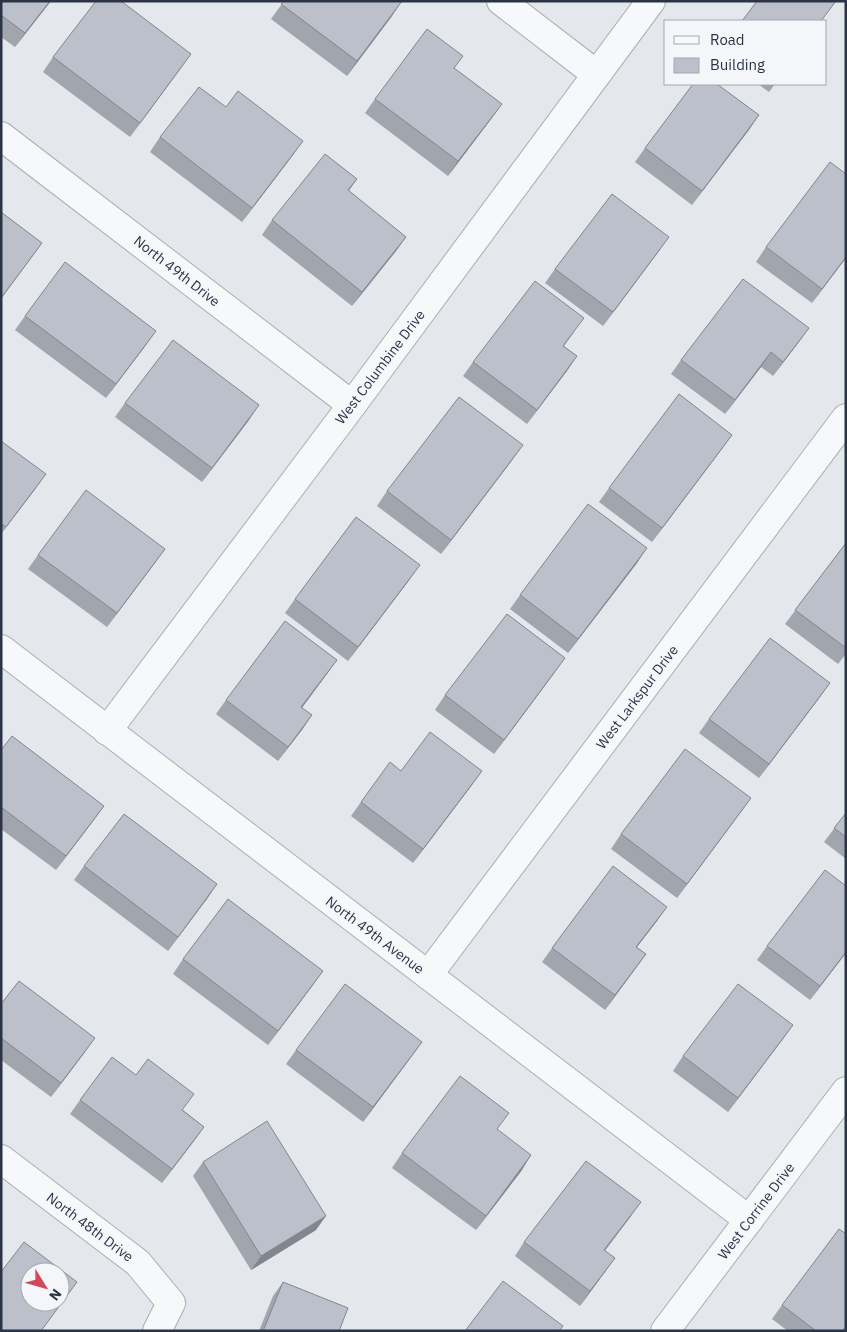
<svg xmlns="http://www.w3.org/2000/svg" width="847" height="1332" viewBox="0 0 847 1332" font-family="'IBM Plex Sans',sans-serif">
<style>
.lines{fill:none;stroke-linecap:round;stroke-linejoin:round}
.minor-casing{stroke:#a9aeb7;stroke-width:30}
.minor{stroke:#f7f8fa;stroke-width:28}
.wall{fill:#a1a5ae}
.shaded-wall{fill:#83868d}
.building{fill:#bbc0ca;stroke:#83868d;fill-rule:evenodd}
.labels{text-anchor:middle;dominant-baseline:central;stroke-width:4;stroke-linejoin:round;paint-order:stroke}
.street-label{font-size:14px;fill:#2b3445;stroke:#f4f6f9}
</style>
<rect width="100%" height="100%" fill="#e4e7ec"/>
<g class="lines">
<defs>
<g id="minor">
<path d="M501 1 596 74"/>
<path d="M1 136 352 405"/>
<path d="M1 649 749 1220"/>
<path d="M107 731 352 405 651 1"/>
<path d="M428 975 846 418"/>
<path d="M1 1159 138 1263 171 1303 157 1331"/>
<path d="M665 1331 846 1091"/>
</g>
</defs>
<use href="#minor" class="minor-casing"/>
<use href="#minor" class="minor"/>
</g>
<g class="wall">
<path d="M1 1H51L15 47 1 37Z"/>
<path d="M284 1 392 16 347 76 271 19Z"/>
<path d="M53 57 181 68 130 137 43 72Z"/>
<path d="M454 68 502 104 448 176 365 113 375 99Z"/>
<path d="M758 84H775L769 92Z"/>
<path d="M226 107 293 155 242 222 150 152 160 137Z"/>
<path d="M759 115 692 205 635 162 645 148Z"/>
<path d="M846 174V258L812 303 756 262 766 247Z"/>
<path d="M357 179 349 191 406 237 396 251 352 306 262 235 272 220Z"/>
<path d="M659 251 603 326 545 283 555 269Z"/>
<path d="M25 316 146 345 106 398 15 330Z"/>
<path d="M809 328 773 376 761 367 725 414 671 374 681 360Z"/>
<path d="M574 332 564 346 577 356 527 424 463 376 473 362Z"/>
<path d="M125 403 249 420 202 482 115 417Z"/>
<path d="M732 435 652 542 599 502 609 488Z"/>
<path d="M1 441 36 488 1 534Z"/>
<path d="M513 459 441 554 377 506 387 491Z"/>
<path d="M846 543V654L838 664 785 624Z"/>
<path d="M165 549 107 627 28 569 38 555Z"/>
<path d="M637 563 568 653 510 609 520 595Z"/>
<path d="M410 579 348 661 285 613 295 599Z"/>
<path d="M337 660 302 708 312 715 278 761 216 714 226 700Z"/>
<path d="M555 672 494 754 435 710 445 695Z"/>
<path d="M820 697 759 778 699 733 709 719Z"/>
<path d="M1 750 104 806 56 870 1 829Z"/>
<path d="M401 771 472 785 413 863 351 816 361 802Z"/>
<path d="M751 798 677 898 611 849 621 834Z"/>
<path d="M846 813V859L824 842Z"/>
<path d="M84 866 217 884 168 951 74 880Z"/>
<path d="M846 886V953L810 1000 757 960 767 946Z"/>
<path d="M657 921 637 947 646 954 605 1010 542 962 552 948Z"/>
<path d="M183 959 313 985 268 1045 173 974Z"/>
<path d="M1 1004 85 1052 51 1097 1 1060Z"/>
<path d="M793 1025 728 1112 673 1071 683 1056Z"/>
<path d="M422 1042 363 1122 286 1064 296 1050Z"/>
<path d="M80 1100 183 1110 204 1127 162 1183 70 1114Z"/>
<path d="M498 1130 522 1170 476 1230 392 1168 402 1153Z"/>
<path d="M203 1162 316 1230 251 1270 193 1176Z"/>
<path d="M631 1216 605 1251 615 1258 580 1306 515 1256 524 1242Z"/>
<path d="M846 1234V1327L843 1331H788L772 1319 782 1305Z"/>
<path d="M283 1282 339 1331H259L273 1296Z"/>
</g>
<g class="shaded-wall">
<path d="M50 1H51L15 47 25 33Z"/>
<path d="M402 1 392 16 347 76 357 61Z"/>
<path d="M191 54 181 68 130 137 140 123Z"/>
<path d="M502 104 492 118 448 176 458 161Z"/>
<path d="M759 115 749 130 692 205 702 191Z"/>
<path d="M303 141 293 155 242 222 252 208Z"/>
<path d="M406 237 396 251 352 306 362 292Z"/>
<path d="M669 237 659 251 603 326 613 312Z"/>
<path d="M42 243 32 257 1 299V298Z"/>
<path d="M846 257V258L812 303 822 289Z"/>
<path d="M809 328 799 342 773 376 783 362Z"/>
<path d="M156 331 146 345 106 398 116 384Z"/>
<path d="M771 352 761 367 725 414 735 400Z"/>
<path d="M577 356 567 371 527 424 537 410Z"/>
<path d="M259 405 249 420 202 482 212 468Z"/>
<path d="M732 435 722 449 652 542 662 528Z"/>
<path d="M523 445 513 459 441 554 451 540Z"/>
<path d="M46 474 36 488 1 534 6 527Z"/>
<path d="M647 548 637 563 568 653 578 639Z"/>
<path d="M165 549 155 563 107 627 117 613Z"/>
<path d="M420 565 410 579 348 661 358 647Z"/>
<path d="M565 658 555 672 494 754 504 740Z"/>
<path d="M337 660 327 674 291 722 301 707Z"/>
<path d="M830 683 820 697 759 778 769 764Z"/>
<path d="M312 715 302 730 278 761 288 747Z"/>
<path d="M482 771 472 785 413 863 423 849Z"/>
<path d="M751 798 741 812 677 898 687 884Z"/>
<path d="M104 806 94 820 56 870 66 856Z"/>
<path d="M217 884 207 899 168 951 178 937Z"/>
<path d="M667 907 657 921 626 961 636 947Z"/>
<path d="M846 952V953L810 1000 820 986Z"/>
<path d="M646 954 636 968 605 1010 615 995Z"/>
<path d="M323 971 313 985 268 1045 278 1031Z"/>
<path d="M793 1025 783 1039 728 1112 738 1098Z"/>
<path d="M95 1038 85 1052 51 1097 61 1083Z"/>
<path d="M422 1042 412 1056 363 1122 373 1107Z"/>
<path d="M204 1127 194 1141 162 1183 172 1169Z"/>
<path d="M531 1155 522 1170 476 1230 486 1216Z"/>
<path d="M641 1202 631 1216 594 1264 604 1250Z"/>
<path d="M326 1216 316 1230 251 1270 261 1256Z"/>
<path d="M615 1258 605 1272 580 1306 590 1291Z"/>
</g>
<g class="building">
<path d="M1 1H50L25 33 1 15Z"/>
<path d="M96 1H121L191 54 140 123 53 57Z"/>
<path d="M284 1H402L357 61 281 4Z"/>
<path d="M757 1H836L821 21H742Z"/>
<path d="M427 29 463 56 454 68 502 104 458 161 375 99Z"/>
<path d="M693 84H717L759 115 702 191 645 148Z"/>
<path d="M199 87 226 107 238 91 303 141 252 208 160 137Z"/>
<path d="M325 154 357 179 348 190 406 237 362 292 272 220Z"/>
<path d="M830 162 846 174V257L822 289 766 247Z"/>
<path d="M612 194 669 237 613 312 555 269Z"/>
<path d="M1 212 42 243 1 298Z"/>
<path d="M65 262 156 331 116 384 25 316Z"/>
<path d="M743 279 809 328 783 362 771 352 735 400 681 360Z"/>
<path d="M535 281 584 318 563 346 577 356 537 410 473 362Z"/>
<path d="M173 340 259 405 212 468 125 403Z"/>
<path d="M679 394 732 435 662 528 609 488Z"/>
<path d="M459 397 523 445 451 540 387 491Z"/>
<path d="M1 441 46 474 6 527 1 523Z"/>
<path d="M86 490 165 549 117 613 38 555Z"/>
<path d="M588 504 647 548 578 639 520 595Z"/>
<path d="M356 517 420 565 358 647 295 599Z"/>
<path d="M846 543V648L795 610Z"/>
<path d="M507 614 565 658 504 740 445 695Z"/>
<path d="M285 621 337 660 301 707 312 715 288 747 226 700Z"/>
<path d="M770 638 830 683 769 764 709 719Z"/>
<path d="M430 732 482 771 423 849 361 802 390 762 401 771Z"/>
<path d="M12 736 104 806 66 856 1 807V750Z"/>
<path d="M685 749 751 798 687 884 621 834Z"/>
<path d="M846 813V837L834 828Z"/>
<path d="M124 814 217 884 178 937 84 866Z"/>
<path d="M613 866 667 907 636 947 646 954 615 995 552 948Z"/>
<path d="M825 870 846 886V952L820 986 767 946Z"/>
<path d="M228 899 323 971 278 1031 183 959Z"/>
<path d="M19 981 95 1038 61 1083 1 1038V1004Z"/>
<path d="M345 984 422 1042 373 1107 296 1050Z"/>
<path d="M738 984 793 1025 738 1098 683 1056Z"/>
<path d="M112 1057 136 1075 148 1059 194 1094 182 1110 204 1127 172 1169 80 1100Z"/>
<path d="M460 1076 509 1113 497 1129 531 1155 486 1216 402 1153Z"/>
<path d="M267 1121 326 1216 261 1256 203 1162Z"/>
<path d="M586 1161 641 1202 604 1250 615 1258 590 1291 524 1242Z"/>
<path d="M839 1229 846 1234V1326L842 1331H816L782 1305Z"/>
<path d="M24 1242 77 1282 41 1331H1V1272ZM30 1272H60V1302H30Z"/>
<path d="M503 1281 563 1326 559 1331H465Z"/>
<path d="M283 1282 348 1308 339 1331H263Z"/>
</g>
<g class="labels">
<g class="street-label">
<text transform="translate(177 271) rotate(38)">North 49th Drive</text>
<text transform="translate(380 367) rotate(-53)">West Columbine Drive</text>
<text transform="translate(637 697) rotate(-53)">West Larkspur Drive</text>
<text transform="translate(375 935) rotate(37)">North 49th Avenue</text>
<text transform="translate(756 1211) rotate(-53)">West Corrine Drive</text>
<text transform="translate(90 1227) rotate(37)">North 48th Drive</text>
</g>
</g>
<rect width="847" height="1332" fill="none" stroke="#2b3445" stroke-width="5"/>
<rect x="664" y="20" width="162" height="65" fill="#f4f6f9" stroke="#a4a8b1"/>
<rect x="674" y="36" width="25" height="8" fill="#f7f8fa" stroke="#a4a8b1"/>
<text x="710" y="45" font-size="15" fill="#2b3445">Road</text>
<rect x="674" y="58" width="25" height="15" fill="#bbc0ca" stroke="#a4a8b1"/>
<text x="710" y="70" font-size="15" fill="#2b3445">Building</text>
<g transform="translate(45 1287) rotate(127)"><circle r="24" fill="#f4f6f9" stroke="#a4a8b1"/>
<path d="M0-4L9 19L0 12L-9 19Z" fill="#d1495b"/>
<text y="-8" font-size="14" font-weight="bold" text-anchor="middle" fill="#2b3445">N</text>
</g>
</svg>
